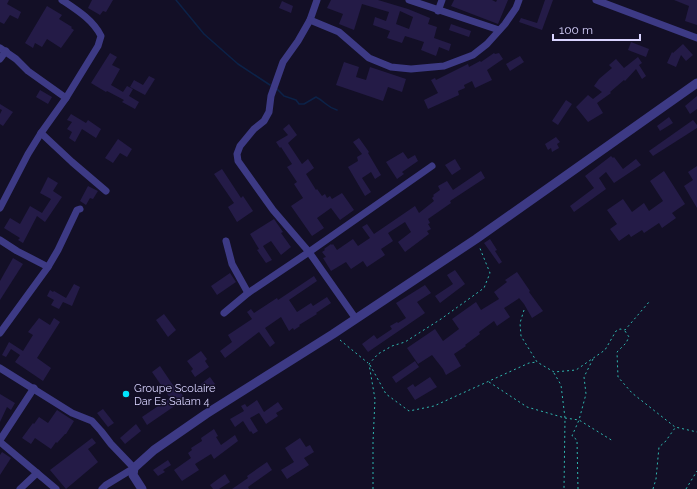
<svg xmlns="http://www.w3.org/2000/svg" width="697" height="489" viewBox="0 0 697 489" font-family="Raleway,sans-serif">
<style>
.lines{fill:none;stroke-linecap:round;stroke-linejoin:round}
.stream{stroke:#0c2248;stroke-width:1.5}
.building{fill:#241b47;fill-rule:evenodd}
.path{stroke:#2fb8b0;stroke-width:1;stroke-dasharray:2 3;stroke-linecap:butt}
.minor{stroke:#3d3a85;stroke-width:7}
.tertiary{stroke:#3d3a85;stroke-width:9}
.poi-dot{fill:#00e5ff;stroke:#130f26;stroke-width:1.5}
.labels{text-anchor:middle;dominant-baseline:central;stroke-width:3;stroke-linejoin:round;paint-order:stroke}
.poi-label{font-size:11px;fill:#d9d4ff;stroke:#130f26;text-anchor:start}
</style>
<rect width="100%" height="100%" fill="#130f26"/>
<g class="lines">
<g class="stream">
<path d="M176 0 204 34 238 64 270 85"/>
<path d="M277 89 284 96 296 100 299 104H304L316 97C326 102 326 107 337 110"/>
</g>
</g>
<g class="building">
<path d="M0 0H9L7 4 21 12 18 19 10 15 4 24 0 22Z"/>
<path d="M92 0H113L106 12 103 11 100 15 88 8Z"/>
<path d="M331 0H378L408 9 430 18 428 24 437 27 434 38 451 44 449 51 439 47 436 56 421 50 424 42 405 36 402 43 387 38 390 31 373 25 375 17 386 21 389 12 362 4 354 30 339 24 343 14 327 8ZM400 11 413 17 409 29 396 24Z"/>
<path d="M454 0H492L496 2 497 0H508L498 24 451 6Z"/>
<path d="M545 0H553L542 30 519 22 521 18 537 23Z"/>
<path d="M674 0H697V25L685 21 689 6Z"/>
<path d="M282 1 293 6 291 13 279 8Z"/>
<path d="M47 6 62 15 59 19 72 27 71 28 74 30 61 48 47 39 42 47 35 43 33 48 25 43Z"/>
<path d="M451 24 471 31 469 37 449 30Z"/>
<path d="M631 42 649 49 646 57 628 50Z"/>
<path d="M683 44 693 55 686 61 681 55 676 67 667 63 672 52 673 53Z"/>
<path d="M110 53 117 57 112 65 120 69 111 85 123 92 127 86 133 89 129 96 139 102 135 109 122 102 124 100 107 91 106 92 91 83Z"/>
<path d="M494 53 495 54 499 53 503 59 487 70 492 80 475 88 472 81 464 85 465 88 458 91 459 95 428 109 424 100 438 93 431 80 435 78 436 80 468 64 469 67 480 61 481 62Z"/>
<path d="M520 56 524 62 510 71 506 64Z"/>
<path d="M638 57 642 63 639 65 646 76 642 79 636 69 625 81 624 80 610 92 611 93 597 103 603 113 588 122 576 107 588 95 593 99 602 92 594 86 599 79 612 68 609 65 616 59 624 68Z"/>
<path d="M344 62 359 67 356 77 366 80 370 67 406 79 402 92 388 87 383 101 336 85Z"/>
<path d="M149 76 155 79 145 95 130 87 134 80 143 85Z"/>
<path d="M40 90 52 97 48 104 36 97Z"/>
<path d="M697 96V109L690 114 685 106Z"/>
<path d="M566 100 572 104 558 125 552 121Z"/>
<path d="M0 104 13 112 3 126 0 124V114L2 110 0 109Z"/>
<path d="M71 114 86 123 88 120 101 129 96 138 82 129 75 142 69 138 72 132 67 129 72 122 67 120Z"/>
<path d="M669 117 673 123 660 131 657 126Z"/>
<path d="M693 120 697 125V128L653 156 649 151Z"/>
<path d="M289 124 297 135 288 143 302 164 308 159 314 168 306 174 316 190 317 189 322 196 325 194 327 198 330 196 332 199 342 193 354 210 340 220 331 208 317 218 324 228 312 236 291 206 303 198 294 184 297 182 287 167 292 164 281 147 280 148 276 142 288 135 283 129Z"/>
<path d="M556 137 560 142 557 144 559 148 552 152 551 148 548 150 545 144Z"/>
<path d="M359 138 369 152 368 153 381 175 375 179 371 172 362 178 371 192 365 196 348 167 358 161 357 157 362 154 353 142Z"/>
<path d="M118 139 132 149 127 157 120 153 113 163 105 158Z"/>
<path d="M403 152 408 159 415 155 418 161 402 172 404 174 397 179 386 162Z"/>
<path d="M611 156 613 158 614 157 623 169 636 159 641 165 614 183 606 172 599 178 606 189 574 212 570 206 594 188 585 176Z"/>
<path d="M455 159 461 169 452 175 445 165Z"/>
<path d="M697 166V208L684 186 693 180 688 172Z"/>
<path d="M222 169 241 198 243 196 253 211 237 222 228 207 234 203 214 174Z"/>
<path d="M481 171 485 178 450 201 451 203 428 219 430 223 428 224 431 229 427 231 429 234 405 252 398 242 411 232 405 222 388 233 393 241 381 249 385 255 367 267 363 261 351 269 346 262 331 271 323 258 326 257 322 252 325 250 324 249 331 244 332 245 333 244 337 250 353 239 358 246 370 238 362 227 367 224 374 234 415 206 419 213 434 201 432 198 434 196 433 195 440 190 438 186 447 181 453 190Z"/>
<path d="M664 171 685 204 672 213 676 218 662 228 659 223 644 233 642 230 631 237 629 234 619 241 610 229 617 224 607 210 623 199 632 212 644 203 649 211 663 201 650 181Z"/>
<path d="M48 177 58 183 53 191 62 197 45 222 37 216 23 243 18 240 20 238 4 228 10 218 20 224 30 206 42 213 51 199 40 193Z"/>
<path d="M88 186 98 191 93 199 90 198 86 205 80 201Z"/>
<path d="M274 219 283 232 281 233 291 247 281 255 271 241 263 246 272 260 266 263 257 250 259 249 250 234Z"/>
<path d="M490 239 497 250 495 251 502 262 499 264 484 243Z"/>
<path d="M13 258 23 264 0 300V281Z"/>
<path d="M455 270 465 284 440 303 435 296 453 284 447 275Z"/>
<path d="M517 272 530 291 529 292 543 311 532 318 524 304 519 298 518 299 504 308 510 317 497 326 494 321 479 332 480 334 465 345 466 346 454 354 461 366 446 375 443 369 432 355 418 364 407 348 435 329 443 341 459 329 452 319 476 302 481 310 499 299 494 292 507 282 505 280Z"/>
<path d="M230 273 236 282 217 295 211 286Z"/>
<path d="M314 276 317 281 289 300 297 312 311 303 313 306 327 297 331 303 316 313 317 314 299 325 300 326 294 330 293 328 289 331 281 317 265 328 275 343 270 347 259 332 225 358 220 351 232 342 228 335 252 319 247 312 251 309 254 313 277 298 278 300Z"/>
<path d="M74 284 80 287 72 306 63 302 59 309 51 305 54 300 47 296 50 290 53 292 54 291 66 298Z"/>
<path d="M425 285 431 293 417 302 425 313 368 352 362 344 374 335 377 339 392 329 390 326 397 322 398 323 406 318 396 303Z"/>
<path d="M164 314 176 330 168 337 156 320Z"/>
<path d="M39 318 50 325 54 318 60 322 37 358 51 368 43 381 15 362 20 355 11 349 6 357 2 355 9 342 23 351 33 335 28 332Z"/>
<path d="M201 351 207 359 205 361 209 367 195 377 191 371 193 369 187 361Z"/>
<path d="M415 361 419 367 396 383 392 377Z"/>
<path d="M160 366 179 394 181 393 186 400 179 405V403L147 425 142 417 170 398 152 372Z"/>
<path d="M210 377 215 384 205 391 201 384Z"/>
<path d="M430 377 437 387 415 400 407 388 413 384 415 387Z"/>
<path d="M0 394 15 403 11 410 7 407 0 422Z"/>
<path d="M257 400 264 412 278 402 283 409 276 413 278 416 266 424 259 413 250 418 258 431 253 434 251 431 250 432 243 421 235 427 230 419 244 411 241 406 245 404 247 407Z"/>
<path d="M103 409 114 423 108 427 97 413Z"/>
<path d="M57 410 74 421 66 434H65L57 443 56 442 51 449 35 438 31 444 22 438 33 423 34 424 39 417 48 423Z"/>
<path d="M136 424 141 431 125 444 120 438Z"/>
<path d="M214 429 218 436 216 437 221 445 235 435 238 441 214 459 211 454 195 464 199 470 182 481 174 470 191 458 188 453 192 450 191 448 202 441 201 438Z"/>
<path d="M92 438 96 443 88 449 98 462 66 489 50 470Z"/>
<path d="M300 438 306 447 310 445 314 452 304 458 309 465 287 479 281 470 294 462 285 448Z"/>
<path d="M2 452 11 458 0 475V455Z"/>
<path d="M168 460 171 465 163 470 165 472 158 476 153 470Z"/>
<path d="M267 462 272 470 248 487 249 489H232L248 478 247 476Z"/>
<path d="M225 474 230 482 219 489H213L210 485Z"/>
</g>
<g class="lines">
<g class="path">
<path d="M524 310 520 323 521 336 537 362 554 372 576 370 605 350 616 331 620 329 625 330 649 302"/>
<path d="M625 331 629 337 626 343 617 352 618 377 632 393 675 427 697 432"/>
<path d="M340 340 368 363"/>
<path d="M370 365 386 394 409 411 434 406 529 363 537 362"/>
<path d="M554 373 561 385 565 418 564 489"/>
<path d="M489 382 527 407 565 418 579 420 613 441"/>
<path d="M373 489V442L375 399 369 364 378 354 392 346 405 342 441 319 484 288 490 273 479 246"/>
<path d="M578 489 577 440 572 436 579 420 586 394 584 377 593 359"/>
<path d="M653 489 656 479 659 447 665 442 675 428"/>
<path d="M686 489 697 471"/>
</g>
<g class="minor">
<path d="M317 0 310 20 298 41 283 62 271 96 269 112 264 121 254 129 240 146 237 154 238 161 273 210 309 252 356 319"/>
<path d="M409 0 499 30"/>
<path d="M596 0 697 38"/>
<path d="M438 11 442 0"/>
<path d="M310 20 339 32 369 58 391 67 411 69 444 66 473 55 487 44 505 24 516 8 519 0"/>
<path d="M0 48 16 59 28 71 66 98"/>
<path d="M0 59 6 51"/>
<path d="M41 133 72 162 106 191"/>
<path d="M0 208 28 154 41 133 66 98 98 46 101 36C93 20 77 10 62 0"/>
<path d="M0 240 17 251 48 267"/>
<path d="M226 241 232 264 248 293"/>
<path d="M224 313 248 293 309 252 432 166"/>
<path d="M0 333 48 267 58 250 77 210 80 209"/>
<path d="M0 368 72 413 92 421 101 431 111 444 134 468 106 485 102 489"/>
<path d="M0 440 34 388"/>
<path d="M0 442 56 489"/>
<path d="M20 489 37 473"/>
</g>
<path class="tertiary" d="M142 489 133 475 134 468 154 450 206 414 333 334 476 239 697 83"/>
</g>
<circle class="poi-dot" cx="126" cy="394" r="4"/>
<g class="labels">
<g class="poi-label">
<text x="134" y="388">Groupe Scolaire<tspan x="134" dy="13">Dar Es Salam 4</tspan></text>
</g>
</g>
<path d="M553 34v6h87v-6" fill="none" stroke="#d9d4ff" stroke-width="2"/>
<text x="559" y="34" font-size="12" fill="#d9d4ff" stroke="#130f26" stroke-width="3" paint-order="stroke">100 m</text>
</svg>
